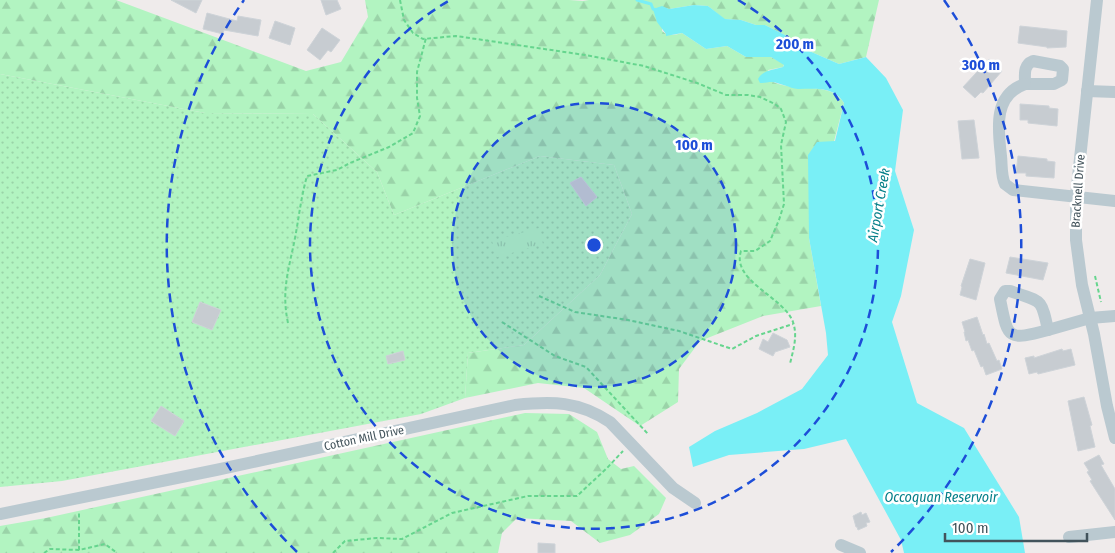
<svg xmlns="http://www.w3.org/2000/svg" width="1115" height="553" viewBox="0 0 1115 553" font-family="'Fira Sans Condensed',sans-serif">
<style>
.grass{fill:url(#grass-dots)}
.forest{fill:url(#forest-firs)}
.park{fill:url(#park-tufts)}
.water{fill:#79eff6}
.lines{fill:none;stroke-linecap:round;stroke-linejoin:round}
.stream{stroke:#79eff6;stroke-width:3}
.building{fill:#c7ccd1;stroke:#ced3d8}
.path{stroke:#66d58e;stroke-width:2;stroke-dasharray:4 2.5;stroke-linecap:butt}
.minor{stroke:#bac9d0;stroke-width:12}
.ring{fill:none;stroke:#1d4ed8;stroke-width:2.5;stroke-dasharray:9 6}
.labels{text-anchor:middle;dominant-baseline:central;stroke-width:5;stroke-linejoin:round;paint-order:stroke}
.street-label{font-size:12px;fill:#42535b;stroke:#fff}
.water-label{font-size:14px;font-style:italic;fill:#047f88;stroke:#fff}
.centre{fill:#1d4ed8;stroke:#fff;stroke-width:2.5}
.ring-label{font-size:15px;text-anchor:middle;font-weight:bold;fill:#1d4ed8;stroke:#fff;stroke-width:5;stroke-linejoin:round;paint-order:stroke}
</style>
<defs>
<pattern id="grass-dots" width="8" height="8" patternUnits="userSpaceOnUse" patternTransform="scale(1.25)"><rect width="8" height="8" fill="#b2f4c1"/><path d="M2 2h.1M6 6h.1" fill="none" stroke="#9ad3a8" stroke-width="1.8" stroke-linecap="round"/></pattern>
<pattern id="forest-firs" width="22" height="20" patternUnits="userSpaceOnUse" patternTransform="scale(1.25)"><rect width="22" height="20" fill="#b2f4c1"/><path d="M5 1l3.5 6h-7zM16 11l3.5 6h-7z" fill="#9ad3a8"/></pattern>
<pattern id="park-tufts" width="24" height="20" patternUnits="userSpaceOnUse" patternTransform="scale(1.25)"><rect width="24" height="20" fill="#b2f4c1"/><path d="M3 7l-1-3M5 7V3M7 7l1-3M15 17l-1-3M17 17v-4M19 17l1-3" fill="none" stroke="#9ad3a8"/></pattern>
</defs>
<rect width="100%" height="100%" fill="#efebeb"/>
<path class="grass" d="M0 74 205 113 313 114 377 172 394 215 540 156 614 165 632 214 600 275 524 345 468 353 465 398 421 414 62 481 0 487Z"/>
<g class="forest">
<path d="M0 0H116L306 71 341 62 368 17 365 0H569L583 1 589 0H879L866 57 839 64 800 47 785 35 765 25H756L741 20 724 19 708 6 694 5 669 9 662 7V31C669 37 674 35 682 33L706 49 727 46 746 57H771L784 64 783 67 768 70 773 82C796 93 830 80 844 103L809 238 821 306 763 316 700 341 679 369 678 402 640 426 584 388 538 383 465 398 468 353 524 345 600 275 632 214 614 165 540 156 394 215 377 172 313 114 205 113 0 74Z"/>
<path d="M525 413 569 414 597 432 608 459 621 469 634 466 666 498 659 514 630 535 600 543 571 521 517 518 502 533 498 553H0V526L46 518Z"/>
</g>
<path class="park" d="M539 228 543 244 497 257 492 241Z"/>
<path class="water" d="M694 5 708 6 725 19 741 20 756 25H765L785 35 800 47 839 64 866 57 886 78 903 110 895 171 914 230 901 296 892 322 917 403 964 428 1019 517 1025 553H904L901 540 846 439 804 449 729 455 693 467 689 447 715 431 757 413 802 389 828 355 826 333 809 238 808 155 817 142 835 141 844 103C834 86 815 89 798 89 789 88 781 83 772 82 768 82 764 83 760 83L758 79C763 70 773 70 783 67L784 65 771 57H746L727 46 706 49 682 33 666 36V34L657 22 653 9 662 6 669 9Z"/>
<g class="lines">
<path class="stream" d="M637 0 651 4 653 9 657 10"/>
</g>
<g class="building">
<path d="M171 0H202L196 13Z"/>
<path d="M321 0H337L341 9 326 15Z"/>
<path d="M207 13 237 21 238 16 261 20 258 36 224 30 223 34 203 29Z"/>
<path d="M275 21 295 28 290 45 269 38Z"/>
<path d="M1020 26 1067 31 1066 47 1047 48V47L1018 43Z"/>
<path d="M322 28 340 40 331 52 328 50 320 60 307 50Z"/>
<path d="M989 59 1002 71 983 93 981 92 975 98 963 87Z"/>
<path d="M1020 104 1049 106V108L1058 109 1057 126 1028 123V120H1020Z"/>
<path d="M974 120 979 158 962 159 958 121Z"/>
<path d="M1018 156 1047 159V161L1055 162 1054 178 1026 176V173H1016Z"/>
<path d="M581 177 597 197 586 206 570 183Z"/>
<path d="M1010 257 1048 263 1043 280 1006 273Z"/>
<path d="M970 259 985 263 976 300 960 295 962 287 961 286Z"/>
<path d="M200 302 221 310 212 330 192 322Z"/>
<path d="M977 317 983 335 984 334 987 344 989 343 997 361 999 360 1002 369 986 375 983 366 981 367 974 350 972 351 968 340 966 341 964 332H965L962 322Z"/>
<path d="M773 333 787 340 790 347 775 352 773 356 759 349 763 339 768 342Z"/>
<path d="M1062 349 1063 351 1071 349 1075 365 1038 374 1037 372 1029 374 1025 358 1034 356V358Z"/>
<path d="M403 351 405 360 388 364 386 356Z"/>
<path d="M1084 397 1092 425 1090 426 1095 447 1078 451 1068 401Z"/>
<path d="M161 406 184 421 175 436 151 421Z"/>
<path d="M1099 455 1104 464 1101 465 1115 489V520L1090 481 1092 480 1087 472 1089 471 1084 463Z"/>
<path d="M861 512 862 515 866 513 870 522 866 523 867 526 858 530 857 527H856L853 516Z"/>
<path d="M538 543 555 544V553H538Z"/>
</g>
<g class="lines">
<g class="path">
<path d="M400 0 404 20 413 33 423 39 456 36 585 55 644 66 697 83 726 95H748L760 97 775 104 781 109 786 122 781 145 784 204 779 220 770 241 755 251H741C731 281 784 297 793 322 798 337 793 350 790 364"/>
<path d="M1095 276 1101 302"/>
<path d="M539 296 575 312 628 320 679 331 732 349 756 336 793 324"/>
<path d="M502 322 555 356 586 367 648 434"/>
<path d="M288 323C281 290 289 269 295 238 299 217 301 197 307 176L337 170 350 163 389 147 413 133 420 116 417 98V72L426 38"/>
<path d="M79 550V511"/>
<path d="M44 553 50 549 79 550 105 544 117 553"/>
<path d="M333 553 345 541 377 538 402 539 452 513 528 496H577L607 468 623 451"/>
</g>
<g class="minor">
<path d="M1097 0 1076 196V240L1082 285 1094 334 1107 406 1115 438"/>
<path d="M1033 61 1060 66 1063 69 1062 80 1054 84H1025C1025 75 1023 65 1033 61Z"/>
<path d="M1025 84C993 95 998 129 1001 156 1002 165 1001 176 1005 184L1013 190 1115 201"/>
<path d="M1087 91 1115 92"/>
<path d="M1005 291H1010C1041 302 1041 296 1048 330 1007 341 1008 339 1000 299Z"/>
<path d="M1048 330 1090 318 1115 316"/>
<path d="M0 514 216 470 515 405C553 401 578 401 610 422L673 488 695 503"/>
<path d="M1069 537 1115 532"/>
<path d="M841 545 860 553"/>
</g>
</g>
<circle cx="594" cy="245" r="142" fill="#1d4ed8" fill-opacity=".12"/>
<g class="ring">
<circle cx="594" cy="245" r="142"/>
<path d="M738 0A284 284 0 1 1 450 0"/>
<path d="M297 552A427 427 0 0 1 244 0M944 0A427 427 0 0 1 891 552"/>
</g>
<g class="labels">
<g class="street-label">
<text transform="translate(1078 191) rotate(-86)">Bracknell Drive</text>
<text transform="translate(364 438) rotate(-12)">Cotton Mill Drive</text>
</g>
<g class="water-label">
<text transform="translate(879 205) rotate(-80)">Airport Creek</text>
<text x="941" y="497">Occoquan Reservoir</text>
</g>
</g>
<circle cx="594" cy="245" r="8" class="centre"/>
<g class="ring-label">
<text x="795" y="49">200 m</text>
<text x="981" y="70">300 m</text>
<text x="694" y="150">100 m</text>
</g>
<path d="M945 533v8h142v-8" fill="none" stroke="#42535b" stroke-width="2.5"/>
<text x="952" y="533" font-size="15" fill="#42535b" stroke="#ffffff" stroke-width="4" paint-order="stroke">100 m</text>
</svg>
